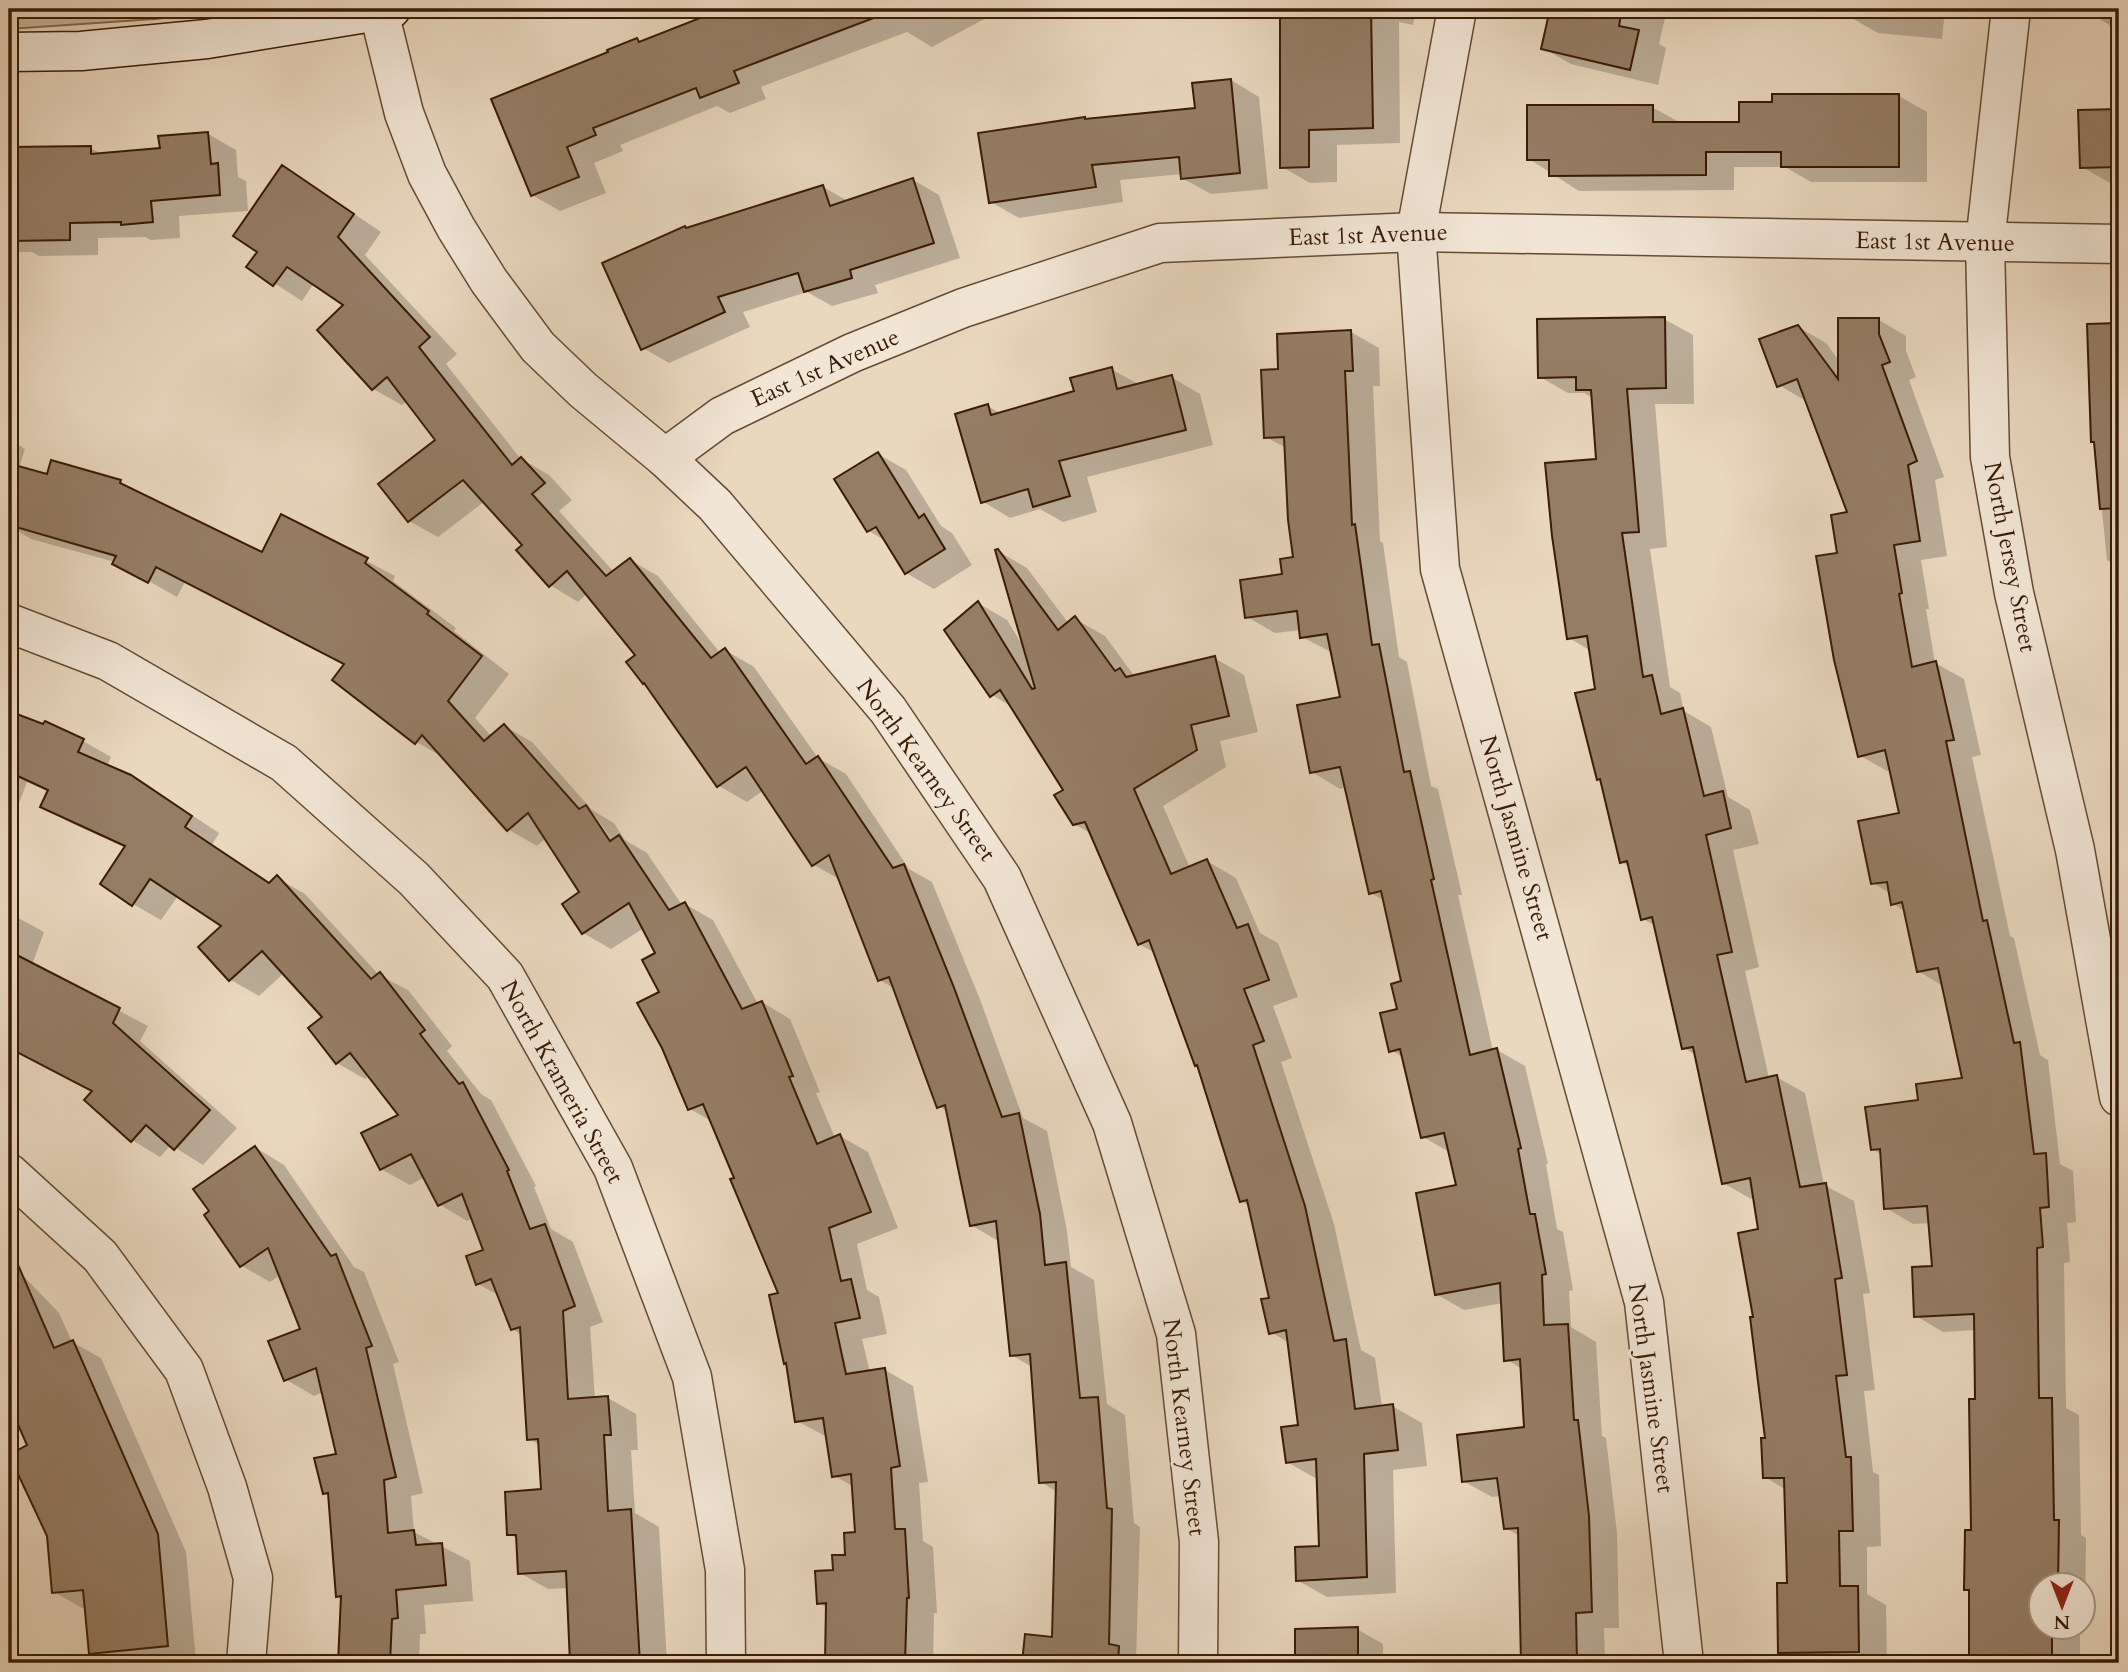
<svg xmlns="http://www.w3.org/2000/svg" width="2128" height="1672" viewBox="0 0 2128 1672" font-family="Cardo,serif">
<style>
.green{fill:#cbb79e;stroke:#826951;stroke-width:2}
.shadow{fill:#0003;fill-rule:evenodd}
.building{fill:#957d65;stroke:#3a1b04;stroke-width:2}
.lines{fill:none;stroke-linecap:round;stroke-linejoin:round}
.street-casing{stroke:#664a32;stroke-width:41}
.secondary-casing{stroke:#3a1b04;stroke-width:41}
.street{stroke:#f1e5d5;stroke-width:38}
.secondary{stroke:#f1e5d5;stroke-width:38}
.labels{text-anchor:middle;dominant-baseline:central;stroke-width:6;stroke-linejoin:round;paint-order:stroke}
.street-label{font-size:24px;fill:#3a1b04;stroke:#f1e5d5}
</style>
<rect width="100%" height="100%" fill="#e9d7be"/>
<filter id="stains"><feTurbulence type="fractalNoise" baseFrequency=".00286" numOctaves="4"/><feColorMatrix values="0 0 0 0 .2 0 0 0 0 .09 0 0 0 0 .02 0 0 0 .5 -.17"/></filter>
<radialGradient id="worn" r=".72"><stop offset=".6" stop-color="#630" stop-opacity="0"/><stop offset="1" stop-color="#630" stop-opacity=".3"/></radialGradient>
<path class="green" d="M9 9H235L155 19 9 29Z"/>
<g class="shadow">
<path d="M726 9H1003L932 47 907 32 761 87 766 99 730 113 717 106 620 145 623 151 594 163 606 193 560 211 532 195 637 40 643 43Z"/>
<path d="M1317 9H1416L1413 25 1399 22 1400 143 1337 145V182L1310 183 1282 167Z"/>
<path d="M1552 9H1667L1659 44 1666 48 1658 85 1571 64 1543 48Z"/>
<path d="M1851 9H1945L1942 39 1878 33 1850 17Z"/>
<path d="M2099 9H2119V31L2098 18Z"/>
<path d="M1231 80 1259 97 1268 189 1211 194 1182 178V174L1120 180 1123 202 1019 218 991 202 1085 119 1088 120 1197 109Z"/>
<path d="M1899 96 1927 112V182H1811L1785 167H1734V190L1579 191 1529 159 1652 107 1681 123 1740 124Z"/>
<path d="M2119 111V183H2110L2082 167 2080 112Z"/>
<path d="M208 134 236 150 238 177 246 181 248 211 179 216 180 238 151 240 145 237 98 238V255L39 256 32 252H9V149L90 148 102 154 162 149Z"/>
<path d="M282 167 310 184 381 232 365 255 457 354 446 364 520 458 549 475 572 500 559 511 614 572 630 560 658 576 721 654 725 650 754 667 818 758 846 774 909 869 932 882 981 1002 1023 1118 1047 1131 1067 1231 1071 1267 1094 1280 1107 1404 1125 1415 1134 1523 1140 1527 1136 1661 1140 1663H1023L1027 1636 1053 1639 1057 1492 1041 1482 1032 1367 1011 1355 1000 1242 971 1225 948 1112 939 1106 895 989 880 980 841 880 814 865 764 790 747 802 719 786 638 655 588 593 578 602 550 585 525 545 485 501 438 537 409 521 381 484 437 440 407 401 402 405 373 389 319 331 346 305 314 283 302 301 249 267 259 252Z"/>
<path d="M913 180 939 195 960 258 875 285 878 293 832 306 807 292 743 312 750 327 669 363 643 348 685 228 688 229 823 187 848 201Z"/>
<path d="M1664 319 1693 335 1694 404H1655L1667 547 1650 549 1670 687 1680 693 1684 711 1711 727 1728 797 1750 810 1759 844 1733 850 1759 967 1745 971 1769 1078 1776 1077 1805 1093 1824 1185 1854 1201 1870 1293 1863 1294 1875 1390 1864 1391 1873 1472 1879 1475 1881 1546 1867 1547V1594L1886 1605 1887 1663H1780L1779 1585 1789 1584 1786 1490 1765 1477 1767 1439 1755 1318 1760 1231 1755 1198 1751 1199 1723 1183 1697 1056 1684 1048 1656 926 1643 919 1630 867 1621 862 1602 781 1598 778 1597 690 1591 651 1569 638 1598 460 1593 398 1584 393H1568L1540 377Z"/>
<path d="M1879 320 1906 336V351L1916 377 1909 380 1944 477 1935 480 1947 556 1921 560 1929 609H1926L1935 663 1964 679 1981 755 1972 757 2010 936 2014 938 2040 1055 2048 1060 2060 1164 2073 1171 2076 1222 2067 1223 2070 1262 2064 1263 2066 1408 2079 1415 2081 1535 2086 1538 2085 1622H2082V1584H2040V1626H2080V1663H1970L1971 1592 1966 1589 1973 1532 1977 1400 1976 1330 1943 1332 1916 1316 1934 1268 1930 1223 1913 1224 1886 1208 1882 1155 1872 1149 1920 1102 1964 1080 1943 986 1918 971 1905 911 1893 904 1891 894 1873 883 1901 814 1891 770 1887 771 1859 755 1839 555 1849 514 1806 401 1779 385 1798 327 1826 343 1840 362Z"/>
<path d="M2119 325V579L2118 567 2107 560 2095 442 2089 326Z"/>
<path d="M1351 332 1379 348 1380 386H1373L1380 541 1383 543 1399 657 1407 662 1431 786 1438 789 1462 895H1458L1493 1051 1497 1050 1525 1066 1548 1164H1546L1557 1229 1563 1232 1573 1290 1569 1291 1571 1327 1596 1342 1602 1436 1606 1438 1617 1533 1619 1628H1604L1605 1663H1502V1661L1523 1660 1520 1536 1505 1528 1501 1496 1492 1497 1463 1481 1526 1428 1522 1369 1506 1359 1503 1303 1464 1310 1436 1294 1459 1187 1451 1153 1423 1137 1404 1058 1391 1050 1403 983 1385 901 1371 893 1347 787 1340 789 1312 772 1342 698 1333 653 1302 637 1301 630 1275 633 1247 617 1284 575 1295 559 1286 448 1266 437 1280 371Z"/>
<path d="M1111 369 1140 385 1171 377 1200 394 1213 445 1087 477 1097 512 1063 522 1040 509 1010 518 982 501 988 406 1001 414 1076 392Z"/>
<path d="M9 439 25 449 19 468 48 476 120 482 263 554 282 516 395 576 393 581 456 628 454 631 509 674 475 718 492 737 504 726 532 742 592 810 614 823 625 840 647 853 682 905 685 904 713 920 758 1004 762 1002 790 1019 820 1092 816 1093 835 1138 840 1136 868 1152 898 1228 857 1244 867 1290 879 1297 887 1334 862 1339 870 1372 885 1370 913 1386 928 1482 919 1483 923 1541 933 1547 937 1613H934L933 1663H827L828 1608 818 1603 835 1572 847 1556 857 1534 854 1487 833 1475 827 1437 797 1421 788 1365 785 1363 780 1294 713 1122 690 1109 661 992 657 954 644 928 611 949 583 933 582 892 546 838 537 846 509 830 445 758 416 742 346 665 185 582 177 597 115 562 31 539 9 526ZM590 814 596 817 616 847 613 849Z"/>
<path d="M878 454 906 470 941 526 952 533 972 565 934 589 906 573 887 542 869 531Z"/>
<path d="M998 551 1027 568 1069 624 1075 619 1105 636 1135 677 1214 658 1244 675 1258 732 1220 741 1226 767 1163 806 1190 868 1207 861 1236 878 1260 933 1278 943 1298 997 1273 1006 1292 1058 1281 1062 1334 1224 1361 1350 1375 1358 1382 1407 1392 1406 1422 1423 1427 1466 1393 1470 1396 1593 1327 1597 1297 1580 1321 1548 1317 1479 1287 1462 1300 1426 1289 1343 1271 1332V1299L1250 1206 1241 1201 1199 1066 1196 1065 1155 953 1139 944 1092 834 1074 824 1065 791 1014 708 992 695 978 603 1007 620 1023 646Z"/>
<path d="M9 713 44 727 45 724 83 741 111 757 107 766 160 794 219 833 212 845 271 883 277 878 305 894 379 975 408 990 452 1046 447 1051 481 1094 491 1100 536 1186 534 1187 551 1229 573 1242 603 1322 590 1327 595 1399 608 1398 636 1414 638 1450H631L635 1513 659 1527 667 1663H572L568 1588 548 1589 520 1573 518 1539 509 1534 543 1491 540 1445 529 1439 522 1335 512 1329 500 1296 478 1284 485 1251 473 1218 467 1221 439 1204 425 1177 410 1185 381 1169 401 1115 370 1075 365 1079 337 1063 324 1017 284 973 259 996 231 980 224 926 178 896 161 920 133 904 126 848 71 823 42 806 49 792 27 782 16 811 9 808Z"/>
<path d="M9 913 44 932 32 965 148 1026 140 1041 237 1128 203 1165 171 1145 160 1157 132 1140 94 1092 9 1048Z"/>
<path d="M256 1148 284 1165 354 1267 364 1272 399 1362 393 1364 423 1493 411 1496 414 1532 470 1561 473 1601 424 1605 426 1634H420L419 1663H339L342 1598 338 1596 330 1496 324 1493 338 1455 323 1392 314 1396 285 1379 302 1330 280 1275 270 1282 242 1266Z"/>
<path d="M9 1261 59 1313 72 1342 101 1358 186 1552 196 1662 91 1663 86 1608H82L54 1592 49 1535 29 1446 9 1400Z"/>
<path d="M1357 1629 1383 1644V1663H1297V1630Z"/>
</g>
<g class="building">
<path d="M723 9H892V11L734 71 739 83 700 98 696 88 593 128 596 135 567 147 579 177 531 196 491 99 608 52 607 50 637 38 639 42Z"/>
<path d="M1280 9H1371L1373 128 1309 130V167L1280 168Z"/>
<path d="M1550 9H1622L1619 26 1639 30 1630 70 1541 49Z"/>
<path d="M1231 79 1240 173 1181 179 1179 157 1092 165 1096 187 989 203 978 133 1085 117V119L1195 108 1192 83Z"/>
<path d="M1772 94H1899V167H1781V152H1706V175L1549 176V160H1527V105H1653V122H1739V102H1772Z"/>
<path d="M2119 109V167L2080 168 2078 110Z"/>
<path d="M208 132 211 164 218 163 220 195 151 201 153 222 121 225V222L70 223V240L9 241V147L91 146V154L160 148 158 136Z"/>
<path d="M282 165 354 214 338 237 430 337 419 347 512 465 521 457 545 483 532 494 606 576 630 558 711 658 725 648 806 764 818 756 893 868 904 864 953 985 1002 1117 1019 1113 1040 1214 1045 1265 1066 1262 1080 1398 1098 1397 1107 1508 1112 1509 1109 1644 1119 1646 1118 1663H1022L1025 1634 1052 1637 1056 1482 1039 1483 1030 1354 1010 1356 996 1221 970 1226 945 1105 937 1108 889 977 878 981 829 855 812 866 746 767 717 787 644 683 643 684 626 662 635 655 567 571 549 587 516 550 522 545 463 480 408 522 378 484 435 440 387 377 372 390 317 330 343 305 287 267 273 286 246 267 257 252 233 236Z"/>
<path d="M913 178 934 243 850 270 852 278 804 292 798 273 718 297 725 312 641 350 602 263 685 226 686 228 823 185 830 206Z"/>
<path d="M1665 317 1666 388 1627 389 1639 532 1622 533 1643 677 1652 675 1661 714 1683 708 1704 796 1723 791 1731 828 1706 835 1732 952 1717 955 1746 1082 1777 1075 1800 1187 1826 1183 1842 1278 1835 1279 1847 1375 1836 1376 1846 1457H1851L1853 1531H1839L1840 1586H1858L1859 1652 1778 1653 1777 1583H1787L1784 1478H1763L1761 1438H1765L1750 1317H1753L1738 1233 1758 1229 1750 1178 1722 1184 1693 1047 1682 1049 1652 917 1641 920 1627 861 1620 863 1600 779 1597 780 1575 693 1595 689 1587 636 1567 639 1552 536 1545 463 1596 459 1591 390H1576V377L1538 378 1537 319Z"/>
<path d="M1838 318H1879V334L1890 362 1882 365 1917 461 1908 465 1920 541 1894 545 1902 593 1899 594 1912 667 1936 661 1954 740 1946 741 1983 921 1987 920 2014 1043 2020 1042 2034 1154 2046 1153 2049 1207 2040 1208 2043 1247 2037 1248 2039 1398H2052L2054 1520H2059L2058 1585H2040V1627H2052V1663H1969V1590H1964L1965 1530H1971L1969 1399H1975L1974 1314 1914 1317 1912 1267 1932 1266 1927 1206 1884 1209 1880 1149 1871 1150 1865 1107 1918 1100 1916 1084 1962 1078 1938 968 1917 972 1902 902 1891 905 1887 882 1871 884 1858 821 1899 813 1885 750 1858 757 1834 660 1816 556 1837 553 1831 515 1847 512 1797 379 1777 387 1759 339 1798 325 1838 379Z"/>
<path d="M2119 323V508L2100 509 2094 442H2091L2087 324Z"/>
<path d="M1351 330 1353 371H1345L1352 525 1355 524 1372 645 1379 644 1404 772 1410 771 1434 879 1431 880 1470 1055 1497 1048 1521 1148 1518 1149 1530 1214H1535L1546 1274 1542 1275 1544 1325 1568 1324 1574 1420H1578L1589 1516 1592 1612 1576 1613 1577 1663H1521L1518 1528 1504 1529 1497 1478 1462 1482 1457 1435 1524 1427 1520 1359 1504 1361 1500 1283 1435 1295 1416 1193 1456 1185 1444 1133 1421 1138 1400 1049 1389 1052 1380 1013 1397 1009 1391 984 1401 981 1381 891 1369 894 1340 767 1310 773 1297 705 1340 697 1327 634 1300 638 1297 611 1245 618 1240 580 1282 574 1280 559 1293 557 1288 520 1284 437 1264 438 1261 370 1278 369 1277 334Z"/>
<path d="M1112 367 1117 389 1172 375 1186 430 1059 461 1070 496 1033 507 1028 489 981 503 955 414 988 404 991 415 1074 391 1070 378Z"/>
<path d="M878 452 919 518 924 514 945 549 905 574 876 527 867 532 834 479Z"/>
<path d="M51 460 121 480 120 483 262 552 281 514 368 558 365 563 429 611 427 614 482 656 448 701 484 741 504 724 579 809 586 805 610 841 619 835 669 910 685 902 742 1009 762 1001 793 1076 789 1077 817 1144 840 1134 871 1212 829 1228 841 1281 851 1279 860 1318 835 1323 846 1374 885 1368 900 1466 891 1468 895 1529H905L909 1598H907L905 1663H825L826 1603 817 1604 815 1571 833 1570 832 1555H845L844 1533 855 1532 851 1474 832 1477 823 1418 795 1422 786 1363 784 1364 769 1295 778 1293 730 1179 734 1178 703 1104 688 1110 662 1048 637 1003 659 992 642 960 655 953 629 903 582 934 562 904 579 892 528 813 507 831 422 735 415 744 332 680 344 664 156 567 148 583 112 564 116 556 9 525V498L18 466 47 474Z"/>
<path d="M998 549 1058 630 1075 616 1115 671 1120 668 1126 677 1215 656 1229 716 1191 725 1197 750 1134 789 1171 874 1207 859 1237 928 1248 924 1269 980 1244 989 1264 1041 1253 1045 1305 1206 1334 1341 1346 1339 1355 1409 1393 1404 1398 1450 1364 1454 1367 1577 1296 1581 1295 1547 1319 1546 1316 1459 1286 1463 1281 1427 1298 1425 1286 1330 1269 1334 1261 1299 1269 1298 1247 1200 1240 1202 1197 1065 1195 1066 1149 940 1138 945 1085 822 1073 825 1054 795 1063 790 1000 690 990 697 944 630 978 601 1032 689 1035 688 995 550Z"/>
<path d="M9 711 43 724 45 721 84 739 78 752 131 775 192 816 185 827 269 883 277 875 371 979 380 972 425 1030 420 1034 459 1084 463 1082 509 1170 507 1171 530 1229 545 1224 575 1306 563 1311 568 1399 608 1396 611 1435H604L608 1511 631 1509 640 1663H570L566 1571 518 1574 516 1535H507L505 1492 541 1489 538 1439 527 1440 520 1327 511 1330 491 1279 476 1285 466 1256 483 1250 462 1194 438 1206 411 1154 380 1170 361 1133 398 1115 350 1053 336 1064 308 1028 322 1017 262 951 229 981 198 947 221 926 150 879 132 906 100 884 125 846 40 807 48 790 9 772Z"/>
<path d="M9 951 120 1008 113 1023 210 1110 174 1150 146 1125 131 1142 84 1100 92 1091 9 1048Z"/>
<path d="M255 1146 331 1256 336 1254 372 1346 366 1348 396 1477 384 1480 388 1533 414 1530 416 1545 442 1543 446 1585 396 1590 398 1618 392 1619 390 1663H338L341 1596 336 1597 328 1493 323 1494 314 1458 336 1454 316 1368 284 1381 268 1341 300 1329 268 1248 240 1267 204 1215 209 1211 193 1189Z"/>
<path d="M9 1244 54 1348 73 1340 158 1534 168 1646 89 1654 83 1590 52 1593 47 1536 9 1455 27 1445 9 1404Z"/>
<path d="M1358 1627V1663H1295V1629Z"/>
</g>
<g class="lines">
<defs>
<g id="street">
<path d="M1457 9 1416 232 1440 569 1644 1302 1684 1663"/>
<path d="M2011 9 1985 243 1990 457 2014 593 2075 850 2119 1097"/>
<path d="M379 12 404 113 427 174 456 228 489 281 538 347 583 390 665 458 715 505 888 710 1002 878 1112 1123 1176 1334 1199 1542 1198 1663"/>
<path d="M665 458 722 416 852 353 963 308 1160 243 1416 232 2119 244"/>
<path d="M9 623 108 661 284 763 414 879 505 976 613 1168 692 1377 725 1570 726 1663"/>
<path d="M9 1173 100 1256 184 1370 227 1487 253 1578 246 1663"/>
</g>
<path id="secondary" d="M9 52 81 51 207 39 391 9"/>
</defs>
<use href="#street" class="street-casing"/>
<use href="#secondary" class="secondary-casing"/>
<use href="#street" class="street"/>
<use href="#secondary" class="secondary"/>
</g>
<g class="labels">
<g class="street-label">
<text transform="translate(1368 235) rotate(-2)">East 1st Avenue</text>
<text transform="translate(1935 242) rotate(1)">East 1st Avenue</text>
<text transform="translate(825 368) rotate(-24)">East 1st Avenue</text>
<text transform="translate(2010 557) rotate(79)">North Jersey Street</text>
<text transform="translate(926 770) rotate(54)">North Kearney Street</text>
<text transform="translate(1516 838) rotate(74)">North Jasmine Street</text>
<text transform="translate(562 1082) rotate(61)">North Krameria Street</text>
<text transform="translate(1651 1388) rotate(82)">North Jasmine Street</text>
<text transform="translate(1184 1427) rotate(83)">North Kearney Street</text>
</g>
</g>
<rect width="2128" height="1672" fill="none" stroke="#e9d7be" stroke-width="35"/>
<rect x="10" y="10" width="2107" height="1651" fill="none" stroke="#3a1b04" stroke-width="3.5"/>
<rect x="18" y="18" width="2093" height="1637" fill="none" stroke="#3a1b04" stroke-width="2"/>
<g transform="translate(2062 1606) rotate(180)"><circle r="33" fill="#f1e5d5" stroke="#a89481" stroke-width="2"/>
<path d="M0-5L12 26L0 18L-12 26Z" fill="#8f2418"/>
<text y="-10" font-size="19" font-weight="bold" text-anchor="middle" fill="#3a1b04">N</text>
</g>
<rect width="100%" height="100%" filter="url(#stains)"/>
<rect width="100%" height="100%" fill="url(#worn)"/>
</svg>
